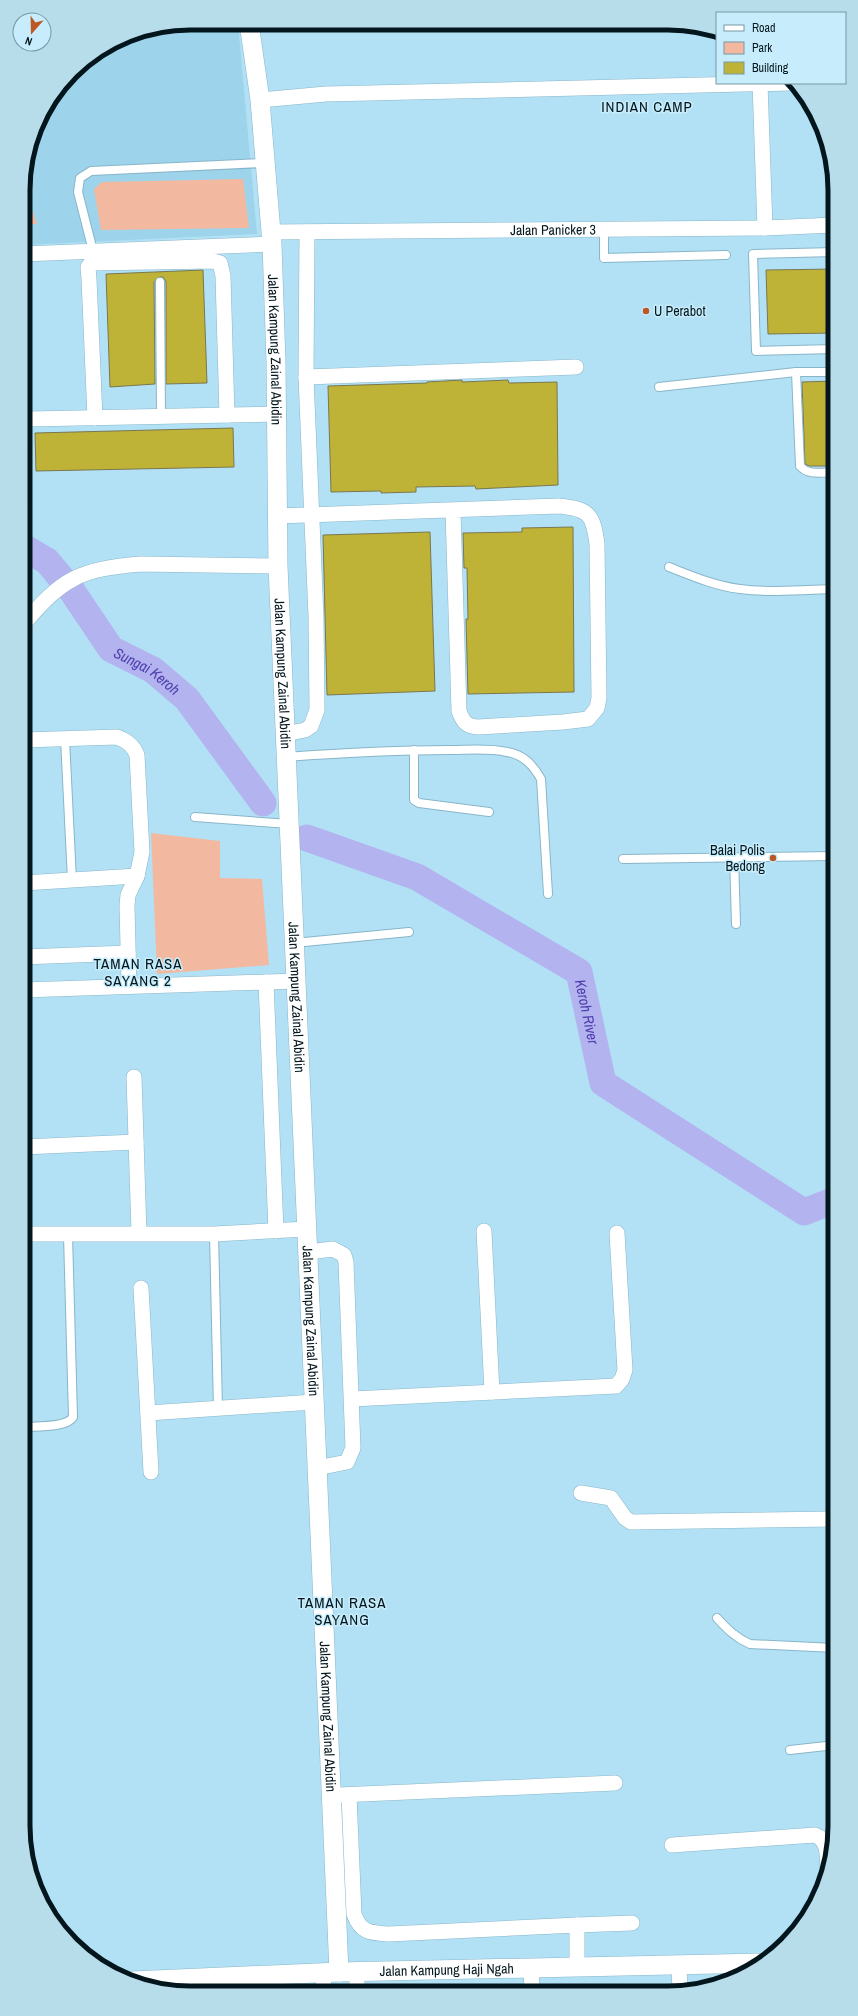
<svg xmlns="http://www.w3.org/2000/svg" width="858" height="2016" viewBox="0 0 858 2016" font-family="'Archivo Narrow',sans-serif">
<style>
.built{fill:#9dd4eb}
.green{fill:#f3b9a0}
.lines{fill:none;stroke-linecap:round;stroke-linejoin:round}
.river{stroke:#b3b3ef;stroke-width:27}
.building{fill:#beb337;stroke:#7a7750}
.service-casing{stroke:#88b6c9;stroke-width:10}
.minor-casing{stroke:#88b6c9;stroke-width:16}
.tertiary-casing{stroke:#88b6c9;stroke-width:20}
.service{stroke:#fff;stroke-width:8}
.minor{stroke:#fff;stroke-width:15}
.tertiary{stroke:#fff;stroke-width:19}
.poi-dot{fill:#bd5826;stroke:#c7edfc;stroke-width:1.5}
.labels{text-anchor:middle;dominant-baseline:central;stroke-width:3;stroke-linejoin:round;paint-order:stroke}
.street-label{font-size:14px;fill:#04161d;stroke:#c7edfc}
.poi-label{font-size:14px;fill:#04161d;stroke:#c7edfc;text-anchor:start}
.neighbourhood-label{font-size:15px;letter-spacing:1px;fill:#04161d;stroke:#c7edfc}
.water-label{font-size:15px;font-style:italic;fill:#503eae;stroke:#c7edfc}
.rim{fill:none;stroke:#04161d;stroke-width:5}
</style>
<rect width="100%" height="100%" fill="#b2e1f5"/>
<path class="built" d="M190 23H238L257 234 23 245V178L40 116 80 64 126 36Z"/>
<g class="green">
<path d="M243 179 249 228 101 230 94 189 102 182Z"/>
<path d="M23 185 37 224H23Z"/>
<path d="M151 833 220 841V878L262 879 269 965 157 974Z"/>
</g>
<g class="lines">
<g class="river">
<path id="s1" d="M23 547 47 561 72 591 111 649 153 670 187 699 263 803"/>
<path id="s2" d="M307 838 417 877 579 972 603 1083 804 1212 835 1200"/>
</g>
</g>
<g class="building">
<path d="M835 269V333L768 334 766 270Z"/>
<path d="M203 270 207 383 166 384V282L163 277H160L154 282 155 384 110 387 106 274Z"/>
<path d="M462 380V382L508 380 509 383 557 382 558 485 476 489 475 486 416 487V492L381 493V491L331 492 328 386 427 383V382Z"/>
<path d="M835 381V466H809L805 464 802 382Z"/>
<path d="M233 428 234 467 36 471 35 433Z"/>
<path d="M573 527 574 692 468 694 466 619H468L467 568H464L463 533 522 532V528Z"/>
<path d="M430 532 435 691 327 695 323 535Z"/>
</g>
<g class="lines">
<defs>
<g id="service">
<path d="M604 230V258L726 255"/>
<path d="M93 251 78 192 80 178 91 171 264 163"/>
<path d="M160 282 161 416"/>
<path d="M835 349 756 351 753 254 835 252"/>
<path d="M796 372 800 466C808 476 823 472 835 472"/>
<path d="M659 387 796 372H835"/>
<path d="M669 567C692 576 715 586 740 589 771 593 803 590 835 589"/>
<path d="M65 739 72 880"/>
<path d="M414 750V800L419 803 489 812"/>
<path d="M286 757C341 753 395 750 450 750 469 750 489 748 507 752 524 755 533 765 541 779L548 894"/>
<path d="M195 817 289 824"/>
<path d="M734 857 736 924"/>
<path d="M623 859 835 856"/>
<path d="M294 943 409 932"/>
<path d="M214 1234 218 1409"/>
<path d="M23 1427C36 1426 67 1428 73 1417L68 1235"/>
<path d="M717 1618C727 1629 736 1638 750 1644L835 1648"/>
<path d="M790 1750 835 1745"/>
</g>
<g id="minor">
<path d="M760 83 765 228"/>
<path d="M260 100 326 94 789 83"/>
<path id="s3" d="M271 232 765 228 835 225"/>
<path d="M23 254 272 244"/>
<path d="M306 377 576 367"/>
<path d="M95 418 89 279 88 267 91 263 213 261 220 263 223 276 227 415"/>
<path d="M29 419 277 414"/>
<path d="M278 516 559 506C589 509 593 514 597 544L599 698 597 708 588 719 563 722 478 727C466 726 463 722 459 711L453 511"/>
<path d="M23 625C62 578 80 569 141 564L278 566"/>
<path d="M285 734 305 730 311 726 317 710 316 617 306 377 307 232"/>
<path d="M23 740 117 737C127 741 133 745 137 755L142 852 137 876 128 895 127 906 129 986"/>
<path d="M23 883 137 876"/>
<path d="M23 957 128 953"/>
<path d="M266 982 276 1231"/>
<path d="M23 990 296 981"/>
<path d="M134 1077 139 1233"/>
<path d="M23 1147 136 1142"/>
<path d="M484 1231 492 1392"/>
<path d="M23 1234H214L307 1229"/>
<path d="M308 1252 333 1249 344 1255 346 1262 353 1448 347 1462 317 1468"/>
<path d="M141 1288 151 1472"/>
<path d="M352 1399 616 1386 622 1379 625 1370 617 1233"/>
<path d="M148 1413 314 1402"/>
<path d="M581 1493 611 1498 625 1518 631 1522 835 1519"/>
<path d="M339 1795 615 1783"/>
<path d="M349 1795 354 1914C361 1933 370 1933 389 1934L577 1925V1967"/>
<path d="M672 1845 815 1835C830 1841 827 1859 828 1873"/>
<path d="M577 1925 632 1923"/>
<path d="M679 1965 680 1991"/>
<path d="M531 1968 532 1992"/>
<path d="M357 1972V1991"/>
<path d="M323 1973 324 1991"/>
</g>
<g id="tertiary">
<path id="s4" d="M249 23 260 100 272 244 276 362 278 566 339 1972"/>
<path id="s5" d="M132 1981 339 1972 762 1963"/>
</g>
</defs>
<use href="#service" class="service-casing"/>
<use href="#minor" class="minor-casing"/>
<use href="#tertiary" class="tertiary-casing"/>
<use href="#service" class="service"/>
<use href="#minor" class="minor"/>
<use href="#tertiary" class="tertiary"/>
</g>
<g class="poi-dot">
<circle cx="646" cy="311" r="4"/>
<circle cx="773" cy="858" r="4"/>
</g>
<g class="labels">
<g class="street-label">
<text stroke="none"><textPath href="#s3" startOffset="282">Jalan Panicker 3</textPath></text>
<text stroke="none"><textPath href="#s4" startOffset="328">Jalan Kampung Zainal Abidin</textPath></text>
<text stroke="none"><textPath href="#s4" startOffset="652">Jalan Kampung Zainal Abidin</textPath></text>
<text stroke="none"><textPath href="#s4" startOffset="976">Jalan Kampung Zainal Abidin</textPath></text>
<text stroke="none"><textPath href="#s4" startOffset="1300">Jalan Kampung Zainal Abidin</textPath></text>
<text stroke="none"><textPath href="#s4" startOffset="1696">Jalan Kampung Zainal Abidin</textPath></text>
<text stroke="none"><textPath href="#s5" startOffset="315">Jalan Kampung Haji Ngah</textPath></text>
</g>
<g class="poi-label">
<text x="654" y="311">U Perabot</text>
<text x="765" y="850" text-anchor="end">Balai Polis<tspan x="765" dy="16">Bedong</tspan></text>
</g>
<g class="neighbourhood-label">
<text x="647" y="106">INDIAN CAMP</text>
<text x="138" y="963">TAMAN RASA<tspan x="138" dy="17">SAYANG 2</tspan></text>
<text x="342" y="1602">TAMAN RASA<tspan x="342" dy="17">SAYANG</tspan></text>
</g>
<g class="water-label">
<text stroke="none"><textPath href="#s1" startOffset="179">Sungai Keroh</textPath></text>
<text stroke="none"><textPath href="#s2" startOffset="345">Keroh River</textPath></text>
</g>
</g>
<path d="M0 0H858V2016H0ZM190 30H668A160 160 0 0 1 828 190V1826A160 160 0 0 1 668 1986H190A160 160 0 0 1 30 1826V190A160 160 0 0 1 190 30Z" fill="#b7dcea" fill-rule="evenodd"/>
<path class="rim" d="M190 30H668A160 160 0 0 1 828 190V1826A160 160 0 0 1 668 1986H190A160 160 0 0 1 30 1826V190A160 160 0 0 1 190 30Z"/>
<rect x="716" y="12" width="130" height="72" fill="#c7edfc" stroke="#7997a3"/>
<rect x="724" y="25" width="20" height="6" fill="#ffffff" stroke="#7997a3"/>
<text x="752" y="32" font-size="12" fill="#04161d">Road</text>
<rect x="724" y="42" width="20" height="12" fill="#f3b9a0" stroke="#7997a3"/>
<text x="752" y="52" font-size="12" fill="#04161d">Park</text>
<rect x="724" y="62" width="20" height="12" fill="#beb337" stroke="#7997a3"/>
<text x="752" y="72" font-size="12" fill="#04161d">Building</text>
<g transform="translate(32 32) rotate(200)"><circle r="19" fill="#c7edfc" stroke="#7997a3"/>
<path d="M0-3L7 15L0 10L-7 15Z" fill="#bd5826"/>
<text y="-6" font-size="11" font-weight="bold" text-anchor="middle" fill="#04161d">N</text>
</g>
</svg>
